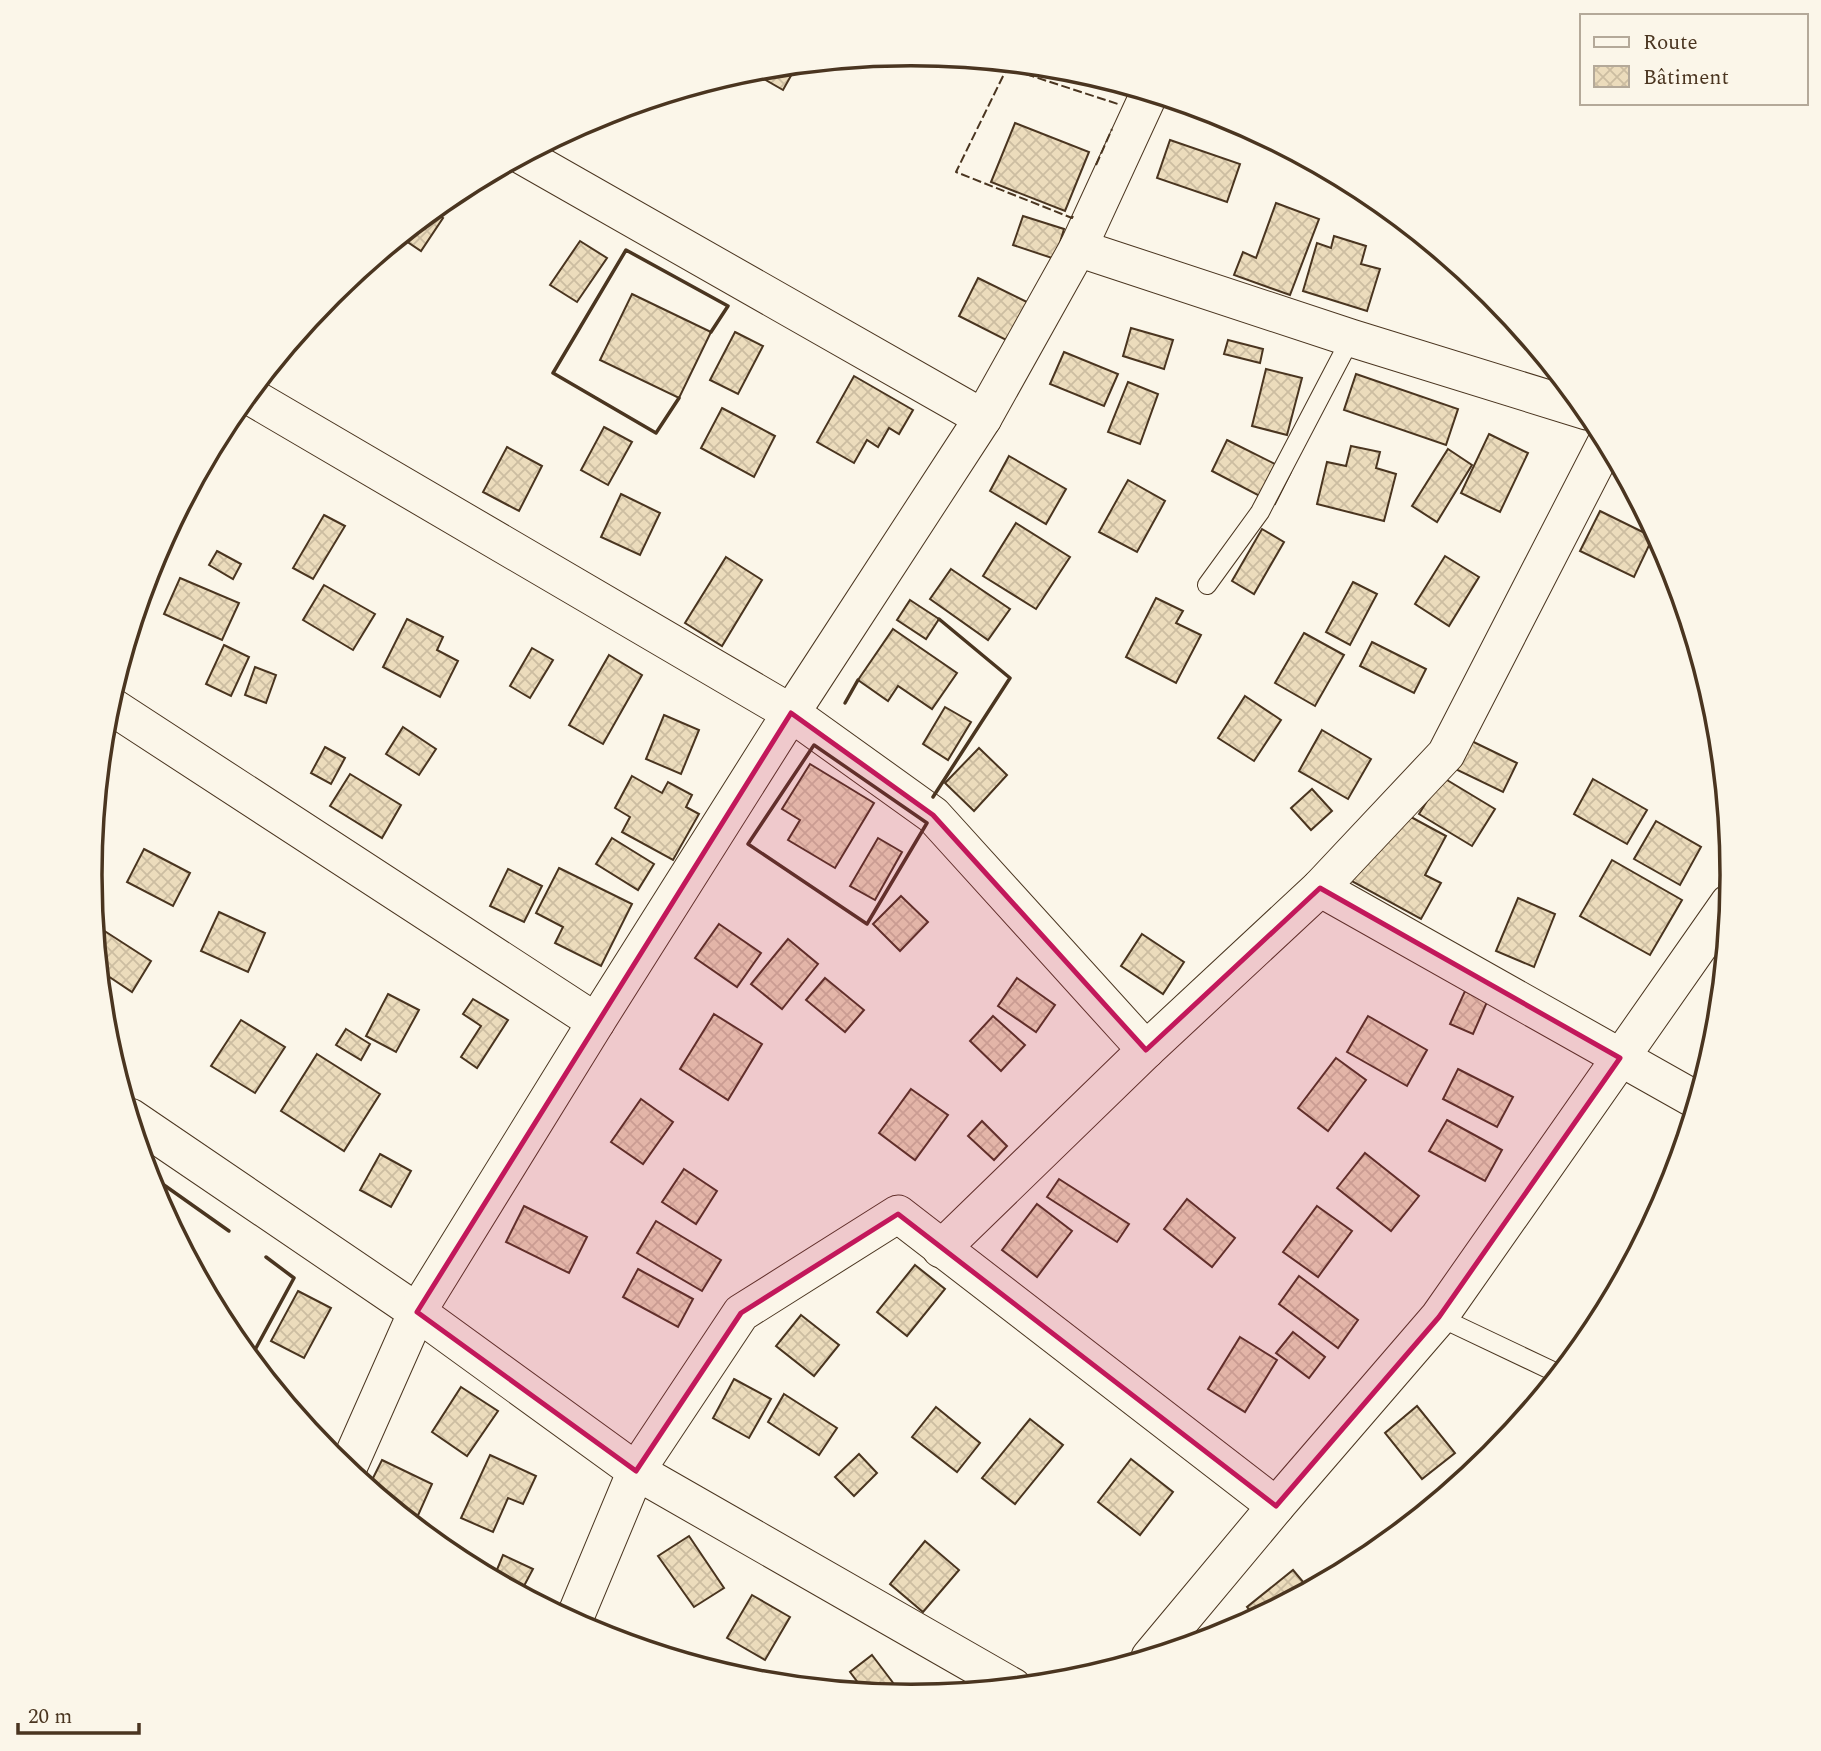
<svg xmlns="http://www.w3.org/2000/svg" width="1821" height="1751" viewBox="0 0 1821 1751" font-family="Spectral,serif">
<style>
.building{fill:url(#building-cross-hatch);stroke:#4a3520;stroke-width:2}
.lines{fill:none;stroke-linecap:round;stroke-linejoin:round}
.service-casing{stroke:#4a3520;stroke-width:20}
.minor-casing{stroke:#4a3520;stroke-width:39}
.service{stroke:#fbf6e9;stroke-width:18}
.minor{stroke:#fbf6e9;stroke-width:37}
.fence{stroke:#4a3520;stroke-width:2;stroke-dasharray:9 3.5;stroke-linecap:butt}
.wall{stroke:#4a3520;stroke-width:3.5}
.marked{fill:#c2185b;fill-opacity:0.2;stroke:#c2185b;stroke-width:5;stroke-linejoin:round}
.rim{fill:none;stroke:#4a3520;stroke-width:3.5}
</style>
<defs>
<pattern id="building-cross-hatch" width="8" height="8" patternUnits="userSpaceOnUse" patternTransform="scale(1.75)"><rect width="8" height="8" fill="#ecdcbc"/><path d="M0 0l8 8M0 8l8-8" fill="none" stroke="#ccbda1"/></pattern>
</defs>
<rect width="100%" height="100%" fill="#fbf6e9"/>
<g class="building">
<path d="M797 65 783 90 752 72 753 70Z"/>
<path d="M1197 108 1225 117 1254 132 1253 135 1194 115Z"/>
<path d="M591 120 586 132 575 128Z"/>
<path d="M1015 123 1089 152 1065 211 991 182Z"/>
<path d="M1170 140 1240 164 1227 202 1157 178Z"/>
<path d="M1276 203 1319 219 1290 295 1234 275 1243 252 1256 258Z"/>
<path d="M432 211 443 218 421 251 400 237Z"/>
<path d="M1023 216 1064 229 1055 259 1013 245Z"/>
<path d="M1334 236 1366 246 1361 264 1380 269 1367 311 1303 291 1317 243 1331 248Z"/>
<path d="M580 241 607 258 577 302 550 285Z"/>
<path d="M978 278 1031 304 1012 343 959 316Z"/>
<path d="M632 294 711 332 679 398 600 360Z"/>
<path d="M1131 328 1173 340 1164 369 1123 356Z"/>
<path d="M735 332 763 346 738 394 710 380Z"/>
<path d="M1228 340 1263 349 1260 363 1224 354Z"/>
<path d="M1064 352 1118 374 1104 406 1050 384Z"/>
<path d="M1266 369 1302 378 1287 435 1252 426Z"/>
<path d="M1356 374 1458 409 1446 445 1344 410Z"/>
<path d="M854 376 913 410 899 434 889 428 878 447 867 440 854 463 817 442Z"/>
<path d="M1128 382 1158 394 1140 444 1108 432Z"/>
<path d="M722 408 775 436 754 477 701 448Z"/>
<path d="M604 427 632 442 608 485 581 470Z"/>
<path d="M1489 434 1528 453 1500 512 1461 493Z"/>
<path d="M1227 440 1291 472 1275 504 1212 471Z"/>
<path d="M1351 446 1380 452 1376 468 1396 474 1384 521 1317 504 1327 462 1346 466Z"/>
<path d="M507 447 542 466 519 511 483 492Z"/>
<path d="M1448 449 1472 465 1437 522 1412 506Z"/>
<path d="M1009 456 1066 489 1046 524 990 491Z"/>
<path d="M204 463 182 508 181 507Z"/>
<path d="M1128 480 1165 501 1137 552 1099 532Z"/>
<path d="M621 494 660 513 640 555 601 537Z"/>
<path d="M1600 511 1653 537 1634 577 1580 551Z"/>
<path d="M324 515 345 526 313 579 293 568Z"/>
<path d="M1016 523 1070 557 1036 609 983 576Z"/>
<path d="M1262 529 1284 542 1254 594 1232 581Z"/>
<path d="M217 551 241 564 233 579 209 565Z"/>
<path d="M1445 556 1479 577 1449 626 1415 604Z"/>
<path d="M726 557 762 580 722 646 685 623Z"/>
<path d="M951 569 1010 609 988 640 930 599Z"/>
<path d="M180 578 239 603 222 640 164 614Z"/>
<path d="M1353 582 1377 594 1350 645 1326 632Z"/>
<path d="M324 585 375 614 353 650 303 620Z"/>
<path d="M1156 598 1183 611 1176 623 1201 635 1176 683 1126 657Z"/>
<path d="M910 600 939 619 926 639 897 620Z"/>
<path d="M407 619 443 637 437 650 458 661 440 697 383 667Z"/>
<path d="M893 629 957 673 932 709 898 686 888 701 858 680Z"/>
<path d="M1304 633 1344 655 1315 706 1275 683Z"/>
<path d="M1372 642 1426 669 1414 693 1360 666Z"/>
<path d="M224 645 249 657 231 696 206 684Z"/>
<path d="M532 648 553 660 530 698 510 686Z"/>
<path d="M609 655 642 675 603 744 569 725Z"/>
<path d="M255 667 276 675 266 703 245 695Z"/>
<path d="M1245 696 1281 720 1254 761 1218 738Z"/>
<path d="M945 707 971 722 948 760 923 744Z"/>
<path d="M664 715 699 730 681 774 646 759Z"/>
<path d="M403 727 436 749 419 775 386 754Z"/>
<path d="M1322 730 1371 759 1348 799 1299 771Z"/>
<path d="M1455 733 1517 763 1503 792 1441 762Z"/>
<path d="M325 747 345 758 331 784 311 773Z"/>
<path d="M979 748 1007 775 974 811 945 783Z"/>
<path d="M810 764 874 803 835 868 788 840 800 820 782 809Z"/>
<path d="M350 774 401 805 382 838 330 806Z"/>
<path d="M632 776 662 793 668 782 692 795 686 807 699 814 673 860 622 832 630 817 615 808Z"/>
<path d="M1442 777 1495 809 1472 846 1419 814Z"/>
<path d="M1593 779 1647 810 1627 844 1574 814Z"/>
<path d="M1312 789 1332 811 1311 830 1291 808Z"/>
<path d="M1398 810 1446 836 1425 875 1441 883 1421 919 1346 878Z"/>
<path d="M1656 821 1701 847 1680 885 1634 859Z"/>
<path d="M612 838 654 864 638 890 596 864Z"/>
<path d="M878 838 902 852 875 900 850 886Z"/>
<path d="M144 849 190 873 173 906 127 882Z"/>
<path d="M1612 860 1682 900 1650 955 1580 916Z"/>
<path d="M559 868 632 904 601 966 555 943 563 927 536 913Z"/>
<path d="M508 869 542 886 524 922 490 906Z"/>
<path d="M901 896 928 922 900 951 873 924Z"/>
<path d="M1518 898 1555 914 1534 967 1496 951Z"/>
<path d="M219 912 265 933 248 972 201 951Z"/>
<path d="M719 924 761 953 737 987 695 958Z"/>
<path d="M103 930 151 961 132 992 99 970 96 942Z"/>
<path d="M1142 934 1184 962 1163 994 1121 966Z"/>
<path d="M788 939 818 964 782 1009 751 984Z"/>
<path d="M825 978 864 1010 845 1032 806 1000Z"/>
<path d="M1017 978 1055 1005 1036 1032 998 1006Z"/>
<path d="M1465 991 1487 1002 1473 1034 1450 1024Z"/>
<path d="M388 994 419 1010 396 1052 366 1036Z"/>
<path d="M473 999 508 1020 477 1068 461 1057 481 1026 463 1014Z"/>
<path d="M714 1014 762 1044 728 1100 680 1069Z"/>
<path d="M993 1016 1025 1045 1001 1071 970 1041Z"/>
<path d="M1368 1016 1427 1050 1407 1086 1347 1052Z"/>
<path d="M241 1020 285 1047 255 1093 211 1066Z"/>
<path d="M346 1029 370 1044 361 1060 336 1045Z"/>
<path d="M317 1054 380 1094 344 1151 281 1111Z"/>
<path d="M1336 1058 1366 1080 1328 1131 1298 1108Z"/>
<path d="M1458 1069 1513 1097 1497 1127 1443 1099Z"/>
<path d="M911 1089 948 1115 915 1160 879 1133Z"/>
<path d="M641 1099 673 1122 643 1164 611 1142Z"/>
<path d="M1447 1120 1502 1150 1485 1181 1429 1151Z"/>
<path d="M982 1121 1007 1146 994 1160 968 1136Z"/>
<path d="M1365 1153 1419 1196 1391 1231 1337 1188Z"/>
<path d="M380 1154 411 1171 391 1207 360 1190Z"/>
<path d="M684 1169 717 1191 696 1224 662 1202Z"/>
<path d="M1059 1179 1129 1224 1117 1242 1047 1197Z"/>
<path d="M1187 1199 1235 1238 1212 1267 1164 1229Z"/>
<path d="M1037 1204 1072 1231 1037 1277 1002 1250Z"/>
<path d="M524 1206 587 1237 569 1273 506 1242Z"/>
<path d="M1317 1206 1352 1231 1318 1277 1283 1252Z"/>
<path d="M656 1221 721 1260 702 1291 637 1253Z"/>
<path d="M915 1265 945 1289 907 1336 877 1312Z"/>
<path d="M638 1269 693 1299 678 1327 623 1297Z"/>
<path d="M1299 1276 1358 1320 1338 1348 1279 1304Z"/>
<path d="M298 1291 331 1308 304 1358 271 1341Z"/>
<path d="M801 1315 839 1345 814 1376 776 1346Z"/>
<path d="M1293 1332 1325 1357 1309 1378 1276 1353Z"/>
<path d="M1240 1337 1277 1360 1245 1412 1208 1389Z"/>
<path d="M734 1379 771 1399 749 1438 713 1418Z"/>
<path d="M461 1387 498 1411 467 1456 432 1432Z"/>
<path d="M784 1394 837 1428 819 1455 768 1422Z"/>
<path d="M1417 1406 1455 1453 1422 1479 1385 1433Z"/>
<path d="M936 1407 980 1443 957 1472 912 1437Z"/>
<path d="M1030 1419 1063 1445 1015 1504 982 1478Z"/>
<path d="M859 1454 877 1473 854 1496 835 1477Z"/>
<path d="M490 1455 536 1476 523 1504 508 1498 493 1532 461 1518Z"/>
<path d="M1131 1459 1173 1492 1140 1535 1098 1502Z"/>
<path d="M382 1460 432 1484 416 1520 395 1510 368 1488Z"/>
<path d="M689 1536 724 1588 694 1607 658 1556Z"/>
<path d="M925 1541 959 1570 923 1612 890 1584Z"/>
<path d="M503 1555 533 1569 524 1586 496 1572Z"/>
<path d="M1293 1570 1309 1589 1256 1618 1247 1607Z"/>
<path d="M752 1595 790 1617 765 1660 727 1638Z"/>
<path d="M872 1655 897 1688 888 1695 865 1692 850 1672Z"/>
</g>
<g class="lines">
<defs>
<g id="service">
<path d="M1207 585 1260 512 1351 338"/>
<path d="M1439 1317 1559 1374"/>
</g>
<g id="minor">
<path d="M523 156 983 418"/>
<path d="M1078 248 1351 338 1587 411"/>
<path d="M248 395 791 713 933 815 1146 1050"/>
<path d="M108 704 596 1022"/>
<path d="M1320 888 1696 1100"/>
<path d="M130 1117 417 1312 636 1471 1013 1687"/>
<path d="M941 1249 1146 1050 1320 888 1446 754 1606 443"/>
<path d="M347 1470 417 1312 596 1022 791 713 983 418 1078 248 1149 94"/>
<path d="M573 1622 636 1471 741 1313 898 1214 1276 1506"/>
<path d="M1150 1657 1276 1506 1439 1317 1729 903"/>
</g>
</defs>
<use href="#service" class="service-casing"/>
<use href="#minor" class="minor-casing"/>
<use href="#service" class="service"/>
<use href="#minor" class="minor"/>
<g class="fence">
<path d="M1096 165 1112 129"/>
<path d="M1073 216 1072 218 956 172 1007 68 1118 104"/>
</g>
<g class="wall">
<path d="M679 398 656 433 553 373 626 250 728 306 711 332"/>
<path d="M845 703 858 680"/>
<path d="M814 745 927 823 867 924 748 844Z"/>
<path d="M933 797 1010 678 939 619"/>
<path d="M147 1173 229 1231"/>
<path d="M250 1359 294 1278 266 1257"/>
</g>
</g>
<path class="marked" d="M791 713 933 815 1146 1050 1320 888 1620 1058 1439 1317 1276 1506 898 1214 741 1313 636 1471 417 1312Z"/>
<path d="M0 0H1821V1751H0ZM102 875a809 809 0 1 1 1618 0a809 809 0 1 1-1618 0Z" fill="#fbf6e9" fill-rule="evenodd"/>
<path class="rim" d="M102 875a809 809 0 1 1 1618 0a809 809 0 1 1-1618 0Z"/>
<rect x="1580" y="14" width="228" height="91" fill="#fbf6e9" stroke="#b4a999" stroke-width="2"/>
<rect x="1594" y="37" width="35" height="10" fill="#fbf6e9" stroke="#b4a999" stroke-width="2"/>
<text x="1643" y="49" font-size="21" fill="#4a3520">Route</text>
<rect x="1594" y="66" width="35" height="21" fill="url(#building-cross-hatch)" stroke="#b4a999" stroke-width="2"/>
<text x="1643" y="84" font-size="21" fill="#4a3520">Bâtiment</text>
<path d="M18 1723v10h121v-10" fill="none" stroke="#4a3520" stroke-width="3.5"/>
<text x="28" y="1723" font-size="21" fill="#4a3520" stroke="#fbf6e9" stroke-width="5" paint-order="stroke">20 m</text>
</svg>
